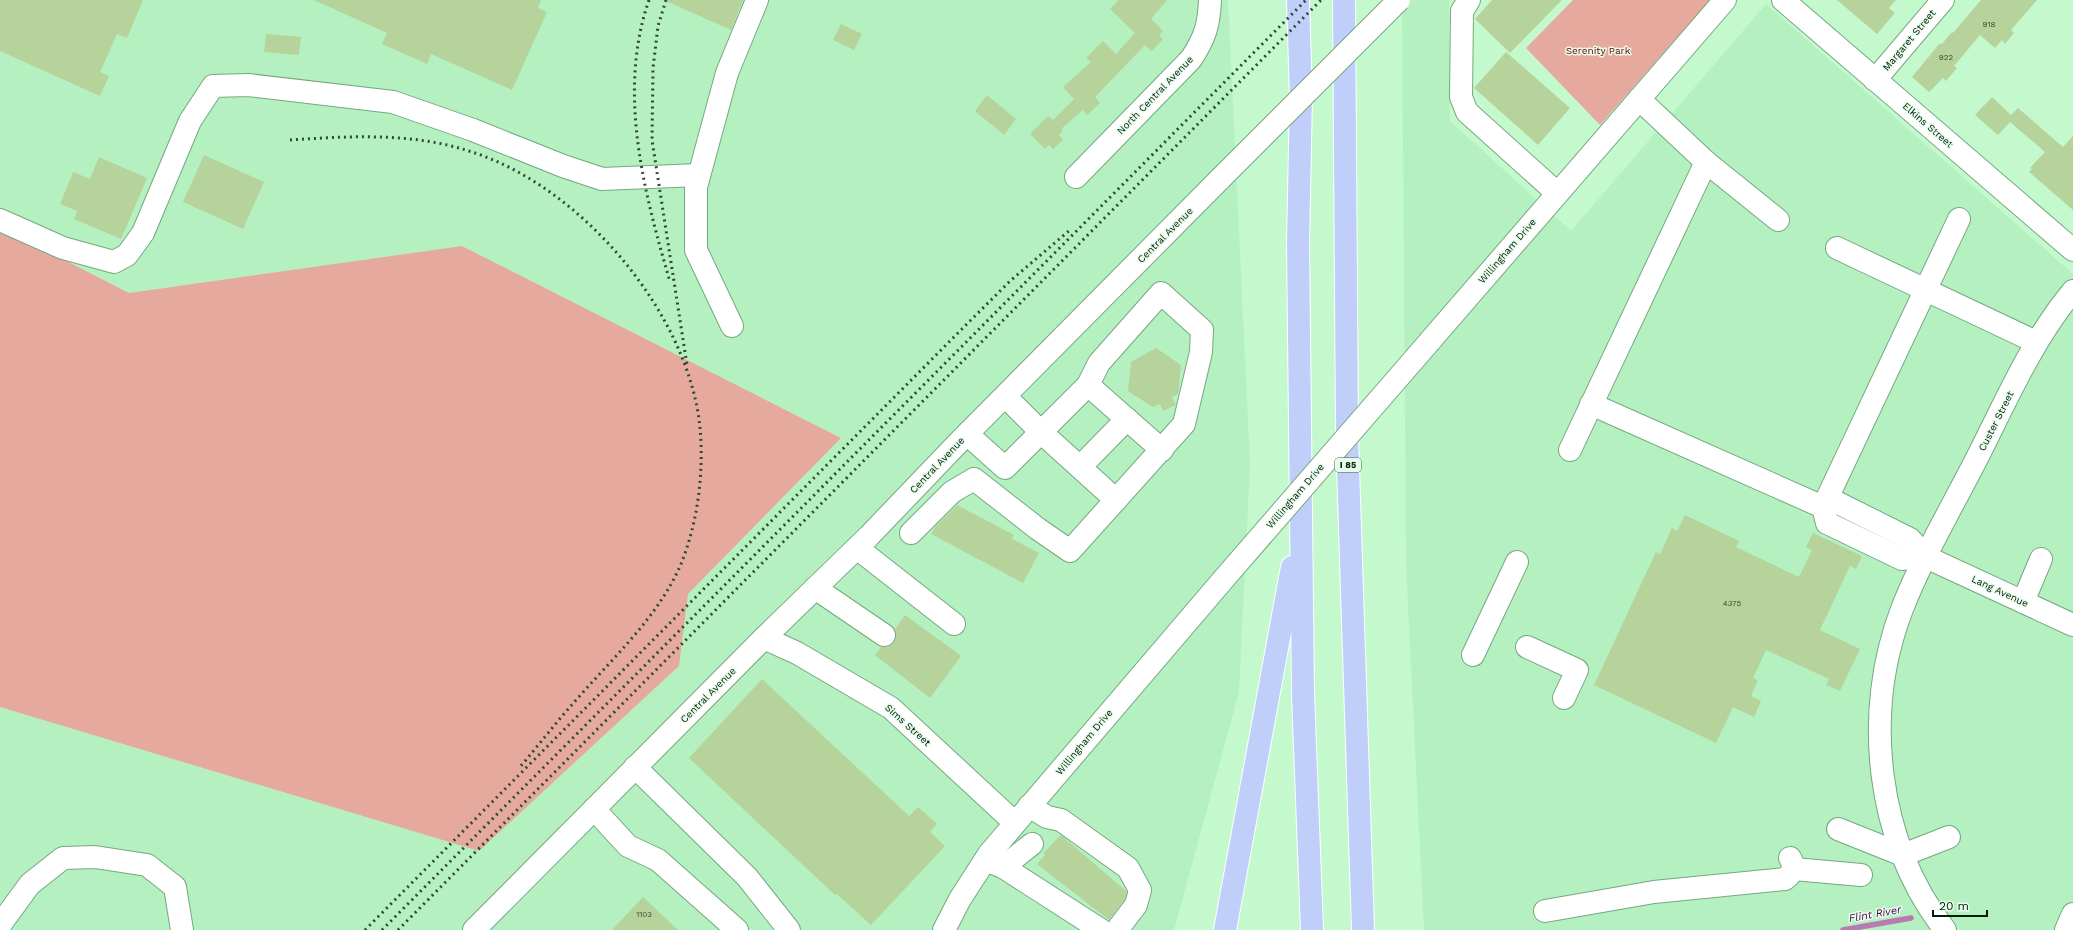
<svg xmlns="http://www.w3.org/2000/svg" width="2073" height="930" viewBox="0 0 2073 930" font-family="'Work Sans',sans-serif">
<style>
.built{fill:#b4f0c0}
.green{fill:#e5a99e}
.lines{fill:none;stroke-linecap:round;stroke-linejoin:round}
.stream{stroke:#b87ab1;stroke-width:5.5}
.building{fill:#b6d39c}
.minor-casing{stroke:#76a880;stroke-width:24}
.highway-casing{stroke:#fff;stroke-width:24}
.minor{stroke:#fff;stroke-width:22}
.highway{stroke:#c0cffa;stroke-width:22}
.rail{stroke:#2e4934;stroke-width:3;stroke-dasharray:2 4;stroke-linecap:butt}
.minor-bridge-casing{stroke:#76a880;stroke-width:24;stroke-linecap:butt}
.minor-bridge{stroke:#fff;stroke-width:22}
.labels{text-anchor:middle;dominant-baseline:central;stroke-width:3;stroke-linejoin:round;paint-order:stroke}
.number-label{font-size:8px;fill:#334930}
.shield{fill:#e8fdec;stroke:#4a5f4f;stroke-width:1}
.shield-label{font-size:9px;font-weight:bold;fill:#071b0c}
.street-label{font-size:10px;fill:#071b0c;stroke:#e8fdec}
.park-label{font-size:10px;fill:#6c0100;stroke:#e8fdec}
.water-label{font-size:11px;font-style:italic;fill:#4f004c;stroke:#e8fdec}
</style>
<rect width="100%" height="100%" fill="#c4f9ce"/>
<g class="built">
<path d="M0 0H1228L1250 464 1239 692 1174 930H0V707L479 851 679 666 688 594 841 438 462 246 129 293 0 227Z"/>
<path d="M1402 0H1449L1450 121 1571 231 1766 4 2073 274V930H1424L1406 565Z"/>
</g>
<g class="green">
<path d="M1573 0H1710L1600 125 1526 48Z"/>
<path d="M0 227 129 293 462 246 841 438 688 594 679 666 479 851 0 707Z"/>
</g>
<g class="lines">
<path class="stream" d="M1843 930 1911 918"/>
</g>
<g class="building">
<path d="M0 0H143L127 38 117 34 100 72 109 76 100 96 0 51Z"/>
<path d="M314 0H541L538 8 547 12 512 90 431 54 427 64 382 44 387 33Z"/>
<path d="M664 0H743L731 30Z"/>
<path d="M1119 0H1167L1151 19 1163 31 1159 35 1163 39 1152 51 1145 45 1095 97 1100 103 1087 115 1083 110 1061 129 1063 130 1059 135 1063 140 1053 149 1049 145 1045 149 1030 134 1048 116 1053 120 1074 99 1063 87 1091 62 1086 58 1103 41 1116 54 1135 33 1110 9Z"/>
<path d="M1492 0H1562L1510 53 1475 19Z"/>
<path d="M1837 0H1896L1889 8 1895 13 1877 34Z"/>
<path d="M1981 0H2037L2011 30 2014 33 2005 44 2002 40 1995 48 1980 35 1954 66 1957 68 1946 81 1943 78 1929 92 1912 77 1940 43 1941 45 1952 32 1953 33Z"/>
<path d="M841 24 862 34 854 50 833 40Z"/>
<path d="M266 34 301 37 299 55 264 52Z"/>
<path d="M1506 52 1570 108 1538 145 1474 88Z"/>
<path d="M987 95 1016 119 1004 135 975 111Z"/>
<path d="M1992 97 2011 115 2018 108 2063 147 2073 136V210L2029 172 2032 169 2030 168 2045 152 2010 122 1998 135 1975 115Z"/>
<path d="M204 155 264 182 243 229 183 202Z"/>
<path d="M99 157 147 178 121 239 74 219 77 211 60 204 73 172 90 179Z"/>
<path d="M1156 348 1181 365 1178 394 1172 397 1176 405 1163 411 1160 404 1153 407 1128 391 1131 362Z"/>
<path d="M957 505 1014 535 1012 539 1039 553 1023 583 931 534 936 526Z"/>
<path d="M1685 515 1739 541 1736 547 1799 577 1812 550 1806 547 1813 533 1862 556 1856 569 1850 566 1820 630 1860 649 1840 691 1826 685 1829 679 1766 650 1753 678 1758 680 1751 696 1761 701 1754 717 1733 707 1716 743 1594 685 1656 552 1660 554 1672 528 1677 531Z"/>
<path d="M905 615 961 656 930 698 875 655 881 647 889 646 894 642 896 636 895 629Z"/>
<path d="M762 679 909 816 918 807 937 824 930 832 945 846 871 925 837 894 835 895 689 758Z"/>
<path d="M1061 835 1127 892 1125 899 1109 920 1037 864 1045 855 1043 853Z"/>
<path d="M643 897 678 930H612Z"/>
</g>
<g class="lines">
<defs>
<g id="minor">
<path d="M1469 0 1462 11 1461 97 1467 112 1557 193"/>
<path d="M1783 0 2073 250"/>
<path d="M1875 80 1943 0"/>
<path d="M1639 99 1706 162 1778 220"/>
<path d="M1076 177 1191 59C1205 38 1209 25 1210 0"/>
<path d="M0 220 63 248 114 262 127 255 143 233 190 121 213 86 248 85 393 102 473 130 563 166 602 179 699 175"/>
<path d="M1837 248 2036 342"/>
<path d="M732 326 696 250V187L727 73 757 0"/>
<path d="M1430 341 1725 0"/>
<path d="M1088 385 1162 450"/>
<path d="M1005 396 1042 433 1116 500"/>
<path d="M1591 404 1823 507 1836 502 1910 539 1926 557 2073 625"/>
<path d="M1570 450 1706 162"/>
<path d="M1080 467 1127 419"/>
<path d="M911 533 952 492 974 479 1038 529 1070 551 1184 424 1201 352 1202 330 1161 293 1099 363 1088 385 1005 468 967 434"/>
<path d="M857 548 954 624"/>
<path d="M1926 557 1902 559 1827 523 1823 507 1959 219"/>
<path d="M815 588 884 635"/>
<path d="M2023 602 2041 559"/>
<path d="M764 638 797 653 891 708 1015 823"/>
<path d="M1527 647 1577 670 1564 698"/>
<path d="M1473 655 1517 562"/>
<path d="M635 767 747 877 789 930"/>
<path d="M1029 806 1047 817 1061 820 1128 868 1140 890 1136 905 1117 930"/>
<path d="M594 809 628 846 658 860 737 930"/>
<path d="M1838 829 1903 855 1949 837"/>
<path d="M985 860 1003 867 1101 930"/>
<path d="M1003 867 1032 844"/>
<path d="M1794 869 1861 875"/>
<path d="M1545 911 1654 892 1785 879C1794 872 1796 868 1790 858"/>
<path d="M0 925 30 884 63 858 95 857 147 865 175 887 182 930"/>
<path d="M474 930 764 638 869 536 959 442 1221 178"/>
<path d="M944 930 960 899 989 854 1222 581"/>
<path d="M1945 930C1876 841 1862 713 1902 609 1922 558 1952 507 1977 458 2006 401 2032 340 2073 291"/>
<path d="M2066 930 2073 914"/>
</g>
<g id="highway">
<path d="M1298 0 1301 97 1298 243 1303 694 1312 930"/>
<path d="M1344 0 1347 436 1363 930"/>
<path d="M1225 930 1292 567"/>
</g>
</defs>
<use href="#minor" class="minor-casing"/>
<use href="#highway" class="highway-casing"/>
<use href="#minor" class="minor"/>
<use href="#highway" class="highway"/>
<g class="rail">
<path d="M649 0C617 92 644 192 670 282"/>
<path d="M666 0 658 26 653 68 652 140 687 365"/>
<path d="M290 140C352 136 415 132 475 153 583 189 688 313 700 427 704 472 698 522 681 564 660 613 620 651 585 690 562 715 542 741 520 767"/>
<path d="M365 930 953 338 1010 281 1070 230"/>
<path d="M382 930 1306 0"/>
<path d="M398 930 1321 0"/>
</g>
<defs>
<g id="minor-bridge">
<path d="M1221 178 1399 0"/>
<path d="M1222 581 1430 341"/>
</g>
</defs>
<use href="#minor-bridge" class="minor-bridge-casing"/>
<use href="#minor-bridge" class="minor-bridge"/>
</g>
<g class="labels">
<g class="number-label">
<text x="1989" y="24">918</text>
<text x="1946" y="57">922</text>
<text x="1732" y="603">4375</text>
<text x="644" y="914">1103</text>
</g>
<rect class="shield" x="1335" y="458" width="26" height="14" rx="3"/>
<g class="shield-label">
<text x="1348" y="465">I 85</text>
</g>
<g class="street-label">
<text transform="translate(1909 40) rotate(-50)">Margaret Street</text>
<text transform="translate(1155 95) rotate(-46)">North Central Avenue</text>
<text transform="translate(1928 125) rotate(41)">Elkins Street</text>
<text transform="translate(1165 235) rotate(-45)">Central Avenue</text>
<text transform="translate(1507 251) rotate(-49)">Willingham Drive</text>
<text transform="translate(1996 421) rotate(-63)">Custer Street</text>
<text transform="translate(937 465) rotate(-46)">Central Avenue</text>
<text transform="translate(1295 496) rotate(-49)">Willingham Drive</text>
<text transform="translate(2000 591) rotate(25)">Lang Avenue</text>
<text transform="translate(708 695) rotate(-45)">Central Avenue</text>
<text transform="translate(908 725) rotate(42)">Sims Street</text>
<text transform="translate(1084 742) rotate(-50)">Willingham Drive</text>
</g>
<g class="park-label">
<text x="1598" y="50">Serenity Park</text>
</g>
<g class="water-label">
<text transform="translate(1875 914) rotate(-10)">Flint River</text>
</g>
</g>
<path d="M1933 910v6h54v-6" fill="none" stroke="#071b0c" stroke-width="2"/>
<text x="1939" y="910" font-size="12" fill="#071b0c" stroke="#e8fdec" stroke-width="3" paint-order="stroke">20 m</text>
</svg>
